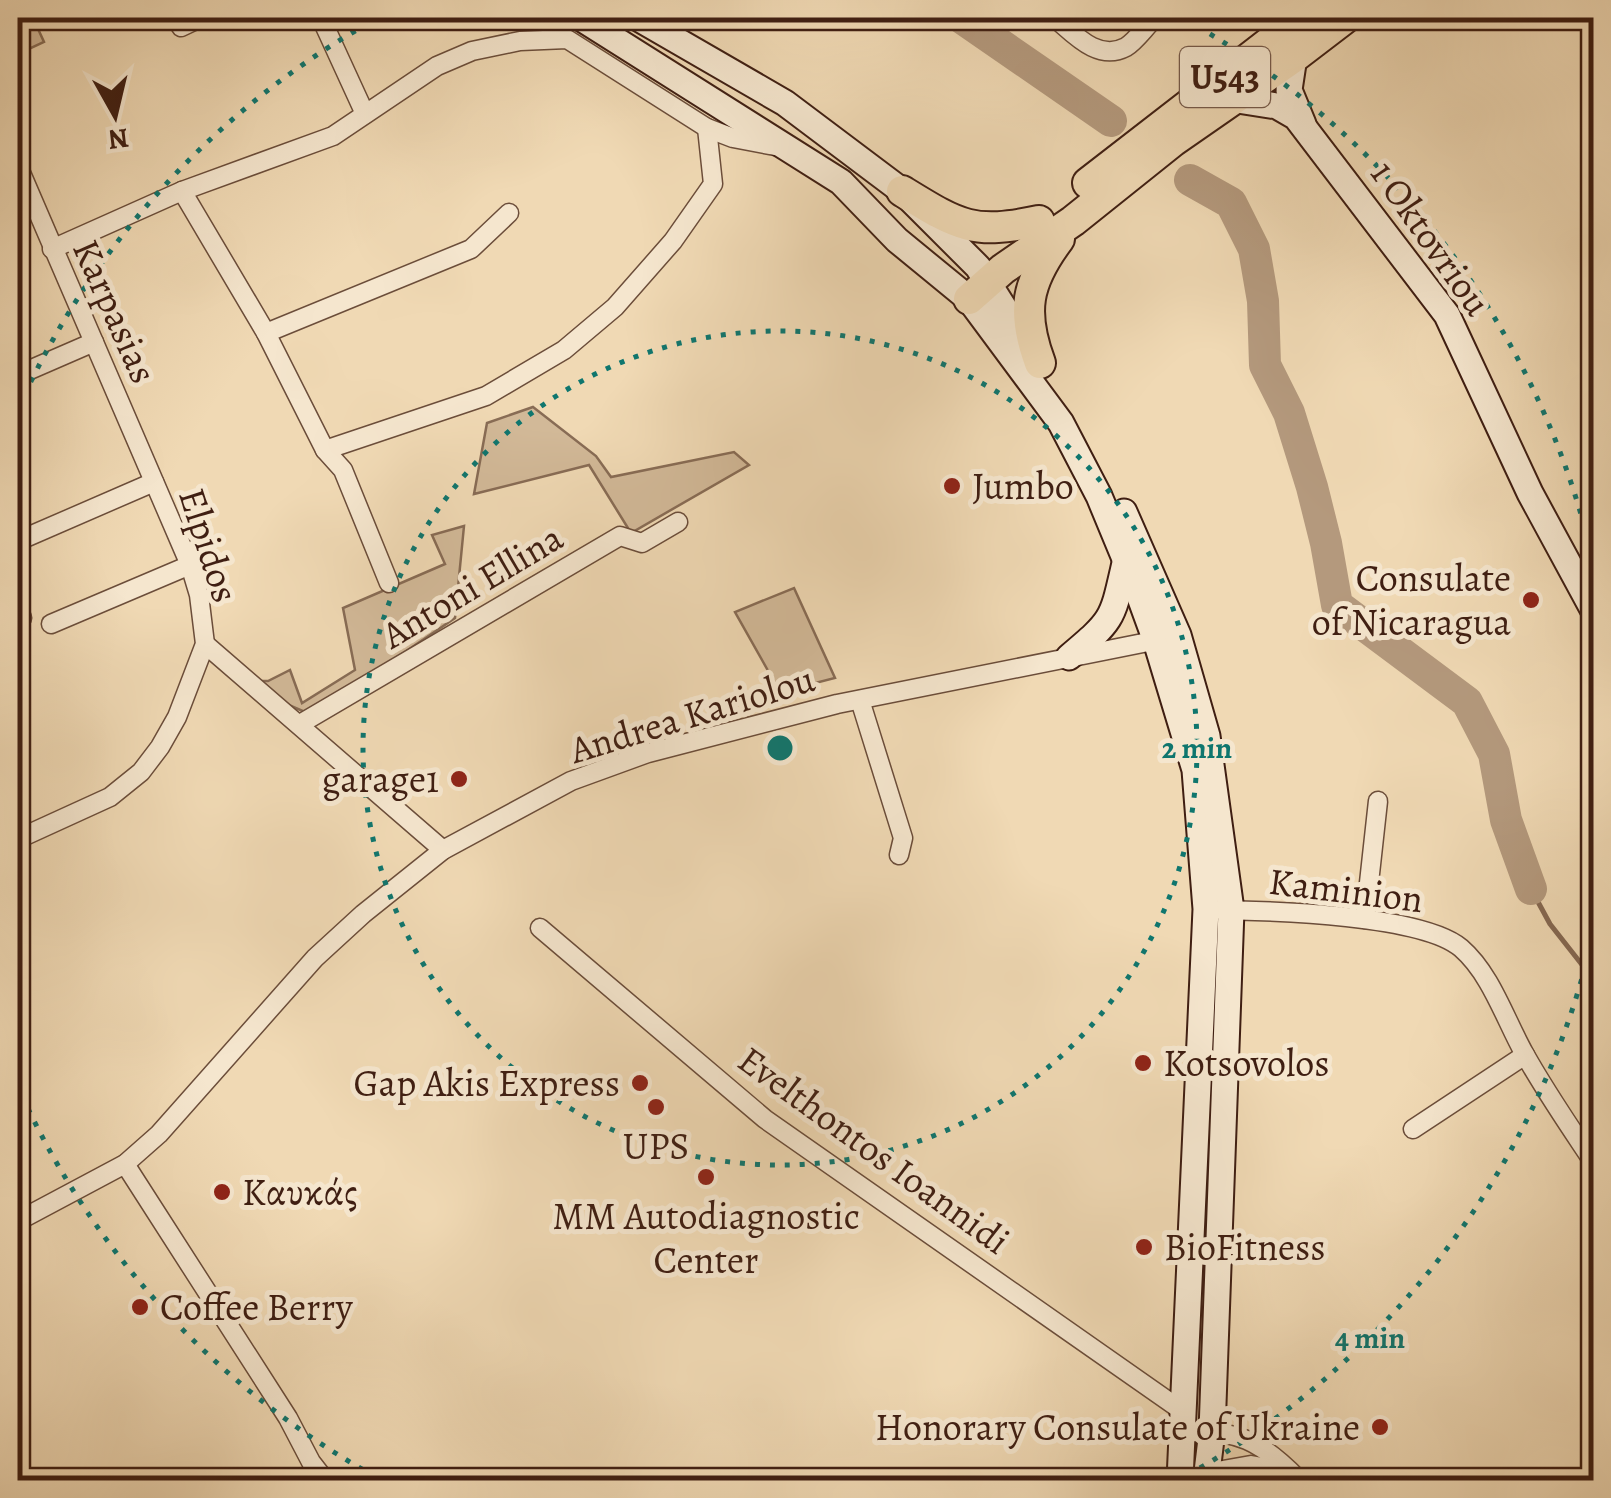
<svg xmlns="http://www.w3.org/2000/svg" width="1611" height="1498" viewBox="0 0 1611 1498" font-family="Alegreya,serif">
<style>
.green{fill:#d2b998;stroke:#886c55;stroke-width:2.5}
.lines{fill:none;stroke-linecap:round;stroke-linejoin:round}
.stream{stroke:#856852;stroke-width:5}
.river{stroke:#b4997d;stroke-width:32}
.street-casing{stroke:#6b4d3a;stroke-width:21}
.secondary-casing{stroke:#3f1e12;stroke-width:29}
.primary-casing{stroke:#3f1e12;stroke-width:34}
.street{stroke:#f5e6ce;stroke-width:18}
.secondary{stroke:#f5e6ce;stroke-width:25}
.primary{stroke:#f0d9b4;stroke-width:30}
.ring{fill:none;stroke:#0f766e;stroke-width:5;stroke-dasharray:5 10}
.poi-dot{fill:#8f2418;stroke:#f5e6ce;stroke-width:4}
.labels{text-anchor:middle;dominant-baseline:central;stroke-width:10;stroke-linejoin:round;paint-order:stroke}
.shield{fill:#f5e6ce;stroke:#765a4a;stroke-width:2.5}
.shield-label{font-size:35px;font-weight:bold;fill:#3f1e12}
.street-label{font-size:38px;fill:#3f1e12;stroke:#f5e6ce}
.poi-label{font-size:38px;fill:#3f1e12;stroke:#f5e6ce;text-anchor:start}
.centre{fill:#0f766e;stroke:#f5e6ce;stroke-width:5}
.ring-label{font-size:30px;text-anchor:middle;font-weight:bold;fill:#0f766e;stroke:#f5e6ce;stroke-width:10;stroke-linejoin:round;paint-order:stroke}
</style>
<rect width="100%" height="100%" fill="#f0d9b4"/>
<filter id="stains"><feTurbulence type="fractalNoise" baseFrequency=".002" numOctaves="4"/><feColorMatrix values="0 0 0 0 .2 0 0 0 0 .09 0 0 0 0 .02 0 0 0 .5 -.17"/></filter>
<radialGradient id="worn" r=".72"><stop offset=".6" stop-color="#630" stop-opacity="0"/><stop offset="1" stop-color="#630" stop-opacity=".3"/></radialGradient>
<g class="green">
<path d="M33 18 44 42 18 54V19Z"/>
<path d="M533 407 596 456 611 477 734 452 749 465 631 533 589 465 474 494 487 423Z"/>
<path d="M464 526 455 618 312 715 277 700 258 681H268L290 670 302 703 355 670 343 608 445 564 432 535Z"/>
<path d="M794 588 835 678 780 692 735 612Z"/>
</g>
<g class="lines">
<path class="stream" d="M1531 889 1550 924 1594 980"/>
<g class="river">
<path d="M962 18 1111 121"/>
<path d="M1190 180 1231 203 1254 249 1263 301 1265 365 1289 413 1312 487 1326 543 1337 605 1467 702 1494 754 1506 820 1531 889"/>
</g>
<defs>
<g id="street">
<path d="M321 18 365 114"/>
<path d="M1055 18C1074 34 1098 62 1126 47 1136 41 1146 26 1155 18"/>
<path d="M181 27 200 18"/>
<path d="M18 166 190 565 199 595 205 644 177 717 160 747 141 772 110 797 18 839"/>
<path d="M182 191 266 333 325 450 343 470 389 583"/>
<path d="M52 249 182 191 333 136 437 66 472 51 520 41 567 39 707 128 733 138 775 146"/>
<path d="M266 333 471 249 509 213"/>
<path d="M18 375 94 342"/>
<path d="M325 450 486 396 564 350 615 307 673 241 713 184 707 128"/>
<path d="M18 541 154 482"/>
<path d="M18 608 22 618"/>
<path d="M51 624 190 565"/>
<path d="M205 644 443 850"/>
<path d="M860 700 903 838 899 855"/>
<path d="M300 724 620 536 642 543 678 522"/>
<path d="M1221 910C1275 911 1422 915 1461 948 1491 974 1505 1019 1524 1053 1545 1091 1570 1127 1594 1163"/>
<path d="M1365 919 1378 801"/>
<path d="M540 928 765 1119 1181 1410"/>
<path d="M1413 1129 1525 1055"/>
<path d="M125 1164 288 1418 311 1462 325 1480"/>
<path d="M18 1221 125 1164 159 1134 315 958 363 914 443 850 571 781 648 753 837 704 1163 639"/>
<path d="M1181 1433C1237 1428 1261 1441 1299 1480"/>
<path d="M1206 1473 1251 1465 1290 1472"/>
</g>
<g id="secondary">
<path d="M581 18 841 182 897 240 969 299 1061 423 1099 496 1133 578 1156 641 1195 770 1206 909 1180 1480"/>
<path d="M638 18 785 103 902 191 978 267 1032 352"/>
<path d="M1294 57 1289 90 1303 124"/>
<path d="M1231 99 1277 106 1296 117 1447 315 1530 493 1594 611"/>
<path d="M1124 512 1178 635 1207 736 1231 910 1212 1431 1206 1480"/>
<path d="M1069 657C1114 619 1112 620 1125 563"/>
</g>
<g id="primary">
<path d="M1088 183 1301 18"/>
<path d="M902 191C959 226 972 235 1039 221"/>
<path d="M969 299 1003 269 1073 221 1173 141 1294 57 1345 18"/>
<path d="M1040 363C1021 312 1026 283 1059 239"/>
</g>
</defs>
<use href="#street" class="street-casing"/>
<use href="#secondary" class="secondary-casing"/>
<use href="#primary" class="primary-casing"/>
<use href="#street" class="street"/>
<use href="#secondary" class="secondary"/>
<use href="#primary" class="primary"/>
</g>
<g class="ring">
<circle cx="780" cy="748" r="417"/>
<path d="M1593 936A834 834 0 0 1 1184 1477M376 1477A834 834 0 0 1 18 1087M18 409A834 834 0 0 1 376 19M1184 19A834 834 0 0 1 1593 560"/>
</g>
<g class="poi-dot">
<circle cx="952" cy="486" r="10"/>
<circle cx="1531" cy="600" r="10"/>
<circle cx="459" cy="779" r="10"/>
<circle cx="1143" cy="1063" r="10"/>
<circle cx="640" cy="1083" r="10"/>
<circle cx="656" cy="1107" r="10"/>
<circle cx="706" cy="1177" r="10"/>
<circle cx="222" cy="1192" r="10"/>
<circle cx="1144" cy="1247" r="10"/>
<circle cx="140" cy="1307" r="10"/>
<circle cx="1380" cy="1427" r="10"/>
</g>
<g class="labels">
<rect class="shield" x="1180" y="47" width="90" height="60" rx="8"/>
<g class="shield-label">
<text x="1225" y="77">U543</text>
</g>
<g class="street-label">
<text transform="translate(1431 238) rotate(55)">1 Oktovriou</text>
<text transform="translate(115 311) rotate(66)">Karpasias</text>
<text transform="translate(209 545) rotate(72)">Elpidos</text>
<text transform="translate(472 586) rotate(-31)">Antoni Ellina</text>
<text transform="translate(692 714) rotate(-17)">Andrea Kariolou</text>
<text transform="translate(1346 890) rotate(7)">Kaminion</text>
<text transform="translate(874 1150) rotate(36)">Evelthontos Ioannidi</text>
</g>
<g class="poi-label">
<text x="972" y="486">Jumbo</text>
<text x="1511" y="578" text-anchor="end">Consulate<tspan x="1511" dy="44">of Nicaragua</tspan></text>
<text x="439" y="779" text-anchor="end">garage1</text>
<text x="1163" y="1063">Kotsovolos</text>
<text x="620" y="1083" text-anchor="end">Gap Akis Express</text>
<text x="656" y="1146" text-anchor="middle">UPS</text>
<text x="242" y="1192">Καυκάς</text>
<text x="706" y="1216" text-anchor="middle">MM Autodiagnostic<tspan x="706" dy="44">Center</tspan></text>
<text x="1164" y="1247">BioFitness</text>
<text x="160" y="1307">Coffee Berry</text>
<text x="1360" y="1427" text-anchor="end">Honorary Consulate of Ukraine</text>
</g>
</g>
<circle cx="780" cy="748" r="15" class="centre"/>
<g class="ring-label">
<text x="1197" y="758">2 min</text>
<text x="1370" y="1348">4 min</text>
</g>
<rect width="1611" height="1498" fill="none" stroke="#f0d9b4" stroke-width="60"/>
<rect x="20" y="20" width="1571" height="1458" fill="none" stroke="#3f1e12" stroke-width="5"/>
<rect x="30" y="30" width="1551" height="1438" fill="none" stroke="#3f1e12" stroke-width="2.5"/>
<g transform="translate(115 115) rotate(172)" stroke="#f5e6ce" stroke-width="8" paint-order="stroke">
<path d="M0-8L18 38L0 25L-18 38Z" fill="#3f1e12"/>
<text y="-15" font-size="28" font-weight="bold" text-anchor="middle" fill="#3f1e12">N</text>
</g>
<rect width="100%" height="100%" filter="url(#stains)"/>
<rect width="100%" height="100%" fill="url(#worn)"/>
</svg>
